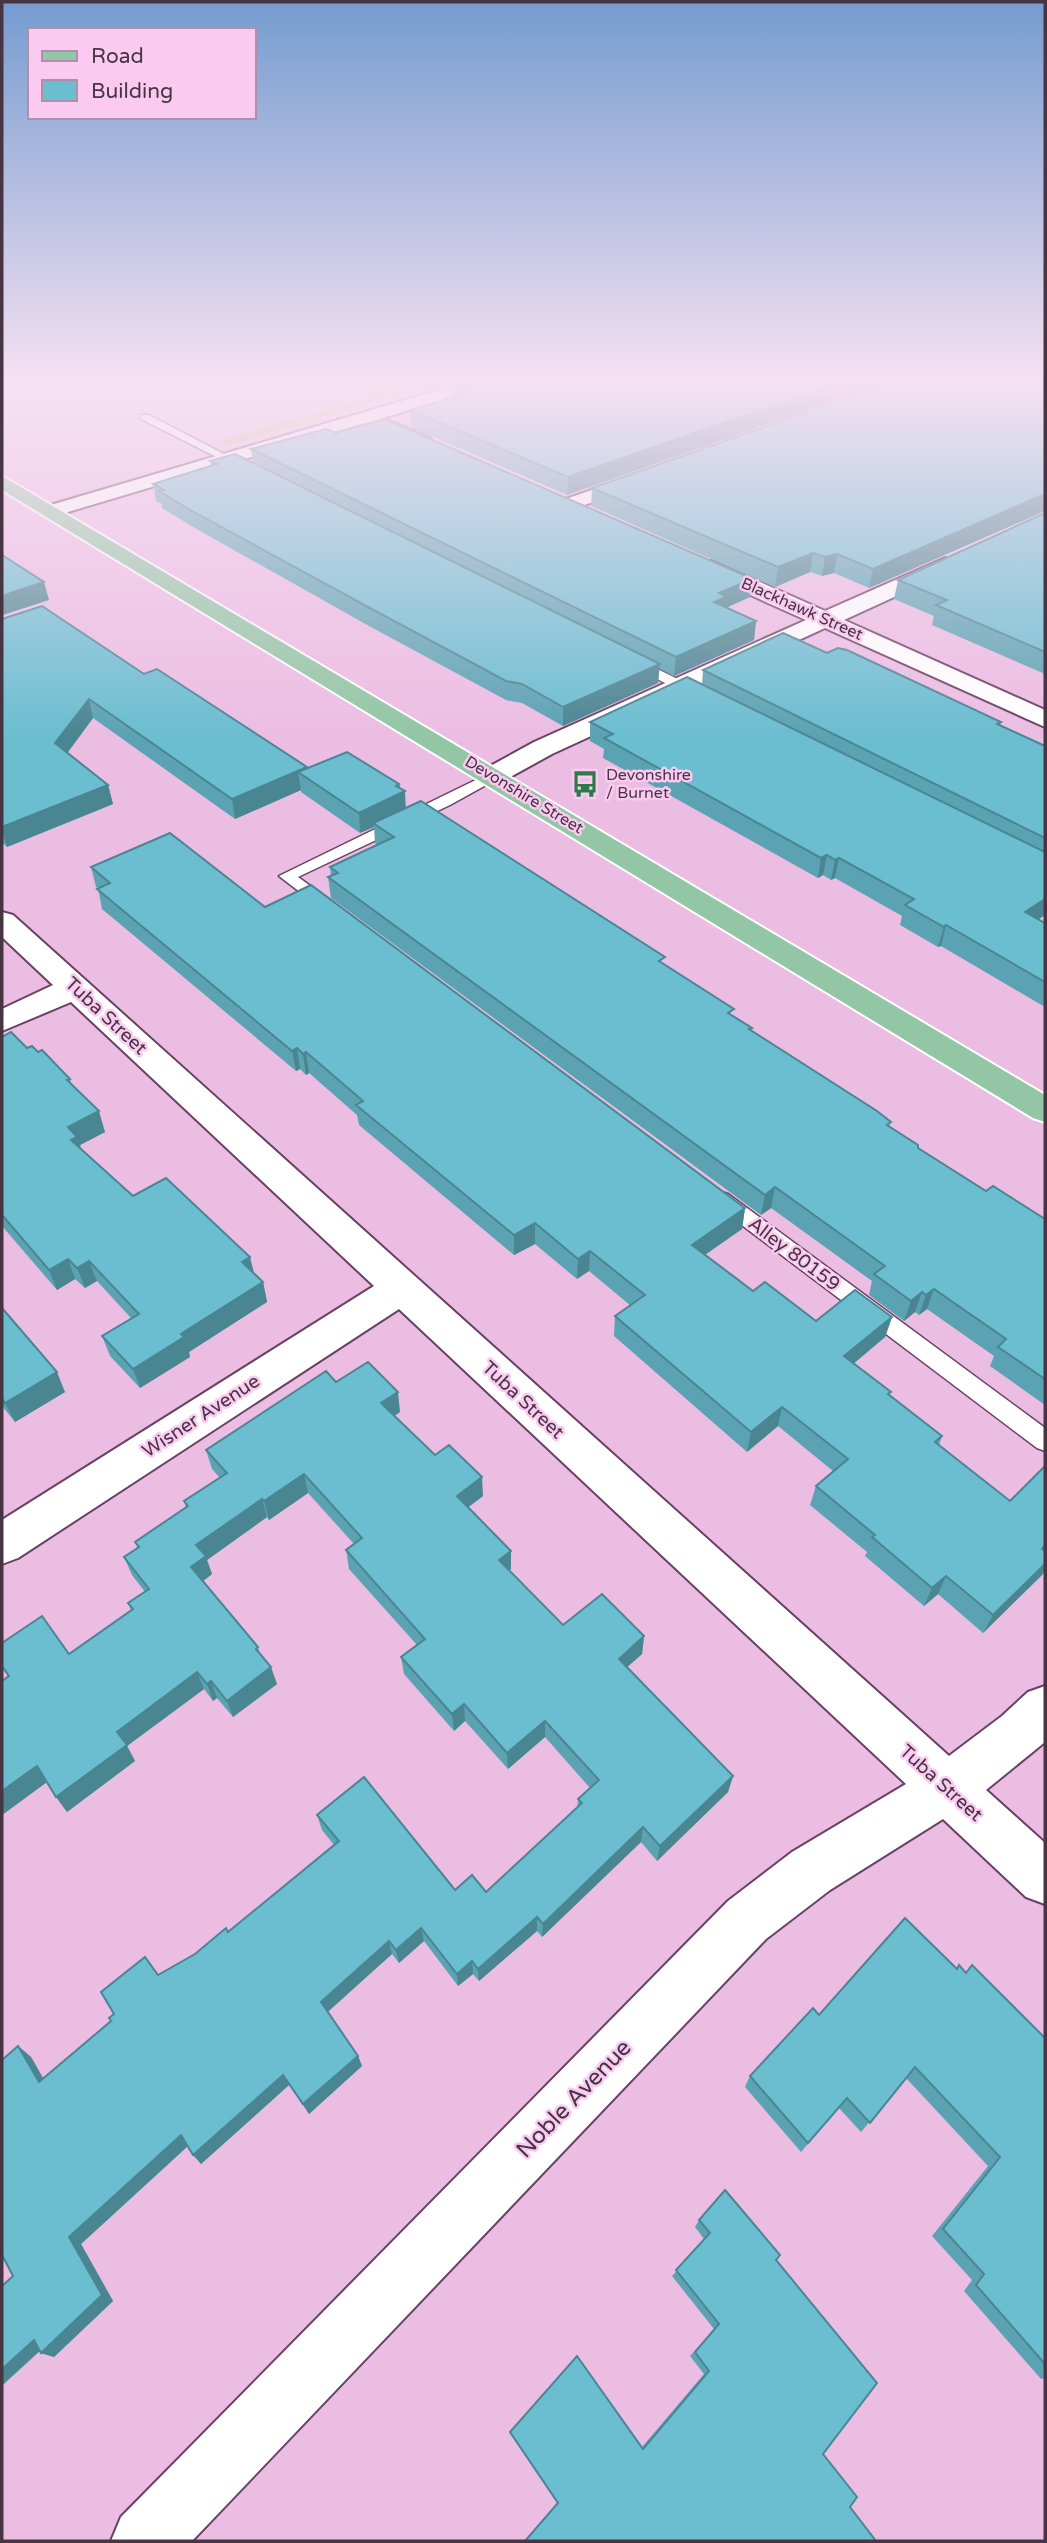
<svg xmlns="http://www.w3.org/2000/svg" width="1047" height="2543" viewBox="0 0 1047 2543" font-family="'Varela Round',sans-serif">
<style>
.green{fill:#cebc80}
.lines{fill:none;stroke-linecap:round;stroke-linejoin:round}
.service-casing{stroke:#694162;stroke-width:3}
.minor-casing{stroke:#694162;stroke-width:4}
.primary-casing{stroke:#fff;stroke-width:4}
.service{fill:#fff;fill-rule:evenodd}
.minor{fill:#fff;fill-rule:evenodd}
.primary{fill:#92c6a4;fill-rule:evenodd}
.wall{fill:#5ba3b3}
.shaded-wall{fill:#4a8592}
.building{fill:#6abed0;stroke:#4a8592;stroke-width:2}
.labels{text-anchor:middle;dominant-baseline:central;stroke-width:5;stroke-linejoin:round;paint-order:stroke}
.far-street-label{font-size:16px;fill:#483544;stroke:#facaf1}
.far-poi-label{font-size:16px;fill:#483544;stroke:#facaf1;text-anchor:start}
.street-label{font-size:19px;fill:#483544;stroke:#facaf1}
.near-street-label{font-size:23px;fill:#483544;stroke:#facaf1}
</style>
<rect width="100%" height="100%" fill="#ecbde3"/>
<path class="green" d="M409 386 418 389 228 445 219 441Z"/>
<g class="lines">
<defs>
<g id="service">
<path d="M141 415H149L251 468 242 470 141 419Z"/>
<path d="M635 658 702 691 704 694 697 698 692 697 630 665 628 662Z"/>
<path d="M492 772 499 776 497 779 450 805 298 877 334 903 336 906 334 909H322L279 876Z"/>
<path d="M721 1192 728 1194 1045 1428V1451L1037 1448 714 1204 711 1199 714 1194Z"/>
</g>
<g id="minor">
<path d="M476 379H503L500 383 383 418 430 438 432 442 430 446H416L365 423 58 515H44L41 511 44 507Z"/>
<path d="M641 473 651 479 648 483 567 511 560 509 557 505 560 501Z"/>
<path d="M945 558 953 560 956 565 953 570 844 620 1045 710V727L825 628 552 754 501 782 492 784 483 782 479 776 483 770 534 742 806 620 697 571 694 566 697 561H713L825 611Z"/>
<path d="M2 912 13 915 949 1756 1002 1716 1028 1692 1045 1686V1742L986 1790 1045 1843V1904L1026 1897 943 1819 830 1890 766 1939 192 2541H111L121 2517 728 1901 792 1852 906 1784 399 1309 18 1558 2 1564V1520L374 1286 71 1002 2 1031V1009L53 985 2 937Z"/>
</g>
<path id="primary" d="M2 476 1045 1095V1122L1033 1118 2 490Z"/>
</defs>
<use href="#service" class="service-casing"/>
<use href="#minor" class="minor-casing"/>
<use href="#primary" class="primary-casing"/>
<use href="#service" class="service"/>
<use href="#minor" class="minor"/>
<use href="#primary" class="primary"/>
</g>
<g class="wall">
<path d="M405 379H895L567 495 411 427 410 410 455 396 454 383 431 390Z"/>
<path d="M1045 379V511L869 588 834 573 822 576 810 572 775 587 591 506 592 488Z"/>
<path d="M336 433 753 579 750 597 726 608 756 621 754 640 674 676 659 668 658 683 563 726 522 703 506 700 369 626 193 527 162 508V504L156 501 153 484 211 466 210 461 253 463 251 449Z"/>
<path d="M1045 513V674L932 625 934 616 894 599 898 580Z"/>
<path d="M2 619 144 674 307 767V769L399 784 406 808 664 964 751 1030 890 1127 918 1148 986 1191 1045 1219V1405L990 1366 994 1356 927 1309 919 1315 915 1312 904 1321 869 1295 872 1281 771 1208 761 1215 331 898 328 877 331 876 330 867 377 845 375 843 374 827 360 833 301 792V790L235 819 93 718 67 753 108 785 113 804 7 847 2 842Z"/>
<path d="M827 653 1001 722 1000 726 1045 746V915L1039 919 1045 923V1007L941 946 938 947 900 925 902 916 835 878 831 880 823 875 818 878 603 758 604 749 590 741V722L702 685 703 670Z"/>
<path d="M91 867 265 907 745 1208 742 1229 705 1255 753 1291 816 1321 892 1317 885 1337 854 1363 890 1396 942 1436 939 1445 1010 1501 1045 1466V1570L1042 1575 983 1633 938 1594 924 1606 865 1556 867 1552 810 1505 816 1486 833 1471 778 1426 747 1452 614 1336 615 1316 631 1306 589 1271 577 1279 535 1244 514 1255 359 1125 357 1115 309 1073 306 1075 300 1069 296 1071 102 909 98 888 96 887Z"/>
<path d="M2 1037 27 1048 70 1079 72 1085 105 1132 80 1145 81 1149 133 1196 254 1273 263 1282 267 1302 189 1352 190 1357 140 1388 110 1356 102 1336 131 1318 97 1281 85 1288 75 1279 57 1290 2 1226Z"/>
<path d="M2 1308 65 1392 15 1422 2 1406Z"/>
<path d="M336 1382 400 1412 394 1416 435 1455 483 1496 468 1507 511 1551V1569L509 1571 563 1625 644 1636 642 1654 627 1667 733 1776 728 1792 657 1861 641 1842 542 1937 537 1931 479 1981 473 1974 458 1986 424 1941 399 1963 392 1954 328 2012 358 2056 362 2066 309 2114 289 2085 201 2164 188 2146 81 2244 113 2301 54 2357 41 2353 40 2351 2 2386V2286L13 2276 18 2046 31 2057 43 2078 111 2021 158 1975 195 1954 228 1932 334 1845 322 1830 317 1815 455 1890 486 1892 577 1808 578 1799 590 1788 545 1737 508 1769 465 1721 454 1731 404 1674 401 1657 417 1645 349 1569 346 1550 354 1544 308 1493 269 1520 267 1517 207 1560 212 1574 203 1581 258 1647 260 1654 277 1684 233 1717 217 1698 213 1701 204 1689 127 1746 135 1761 67 1812 47 1782 2 1815 8 1677 2 1667V1643L69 1654 131 1610 128 1603 145 1592 132 1575 124 1557 138 1548 135 1542 186 1508 184 1501 220 1478 212 1469 206 1450Z"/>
<path d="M957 1969 966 1973 1045 2038V2378L1041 2379 964 2291 972 2280 932 2236 988 2166 906 2078 861 2132 839 2108 801 2152 745 2087 750 2076 819 2015Z"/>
<path d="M699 2220 776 2260 823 2454 850 2507 876 2541H524L557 2503 510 2432 642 2447 704 2374 690 2356 714 2329 672 2276 704 2239 695 2227Z"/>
</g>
<g class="shaded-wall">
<path d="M431 379H467L431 390Z"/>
<path d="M850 379H895L567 495 568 477Z"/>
<path d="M1045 494V511L869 588 873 569Z"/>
<path d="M813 553 810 572 775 587 778 567Z"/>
<path d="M837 554 834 573 822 576 825 557Z"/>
<path d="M753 579 750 597 725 608 714 602 719 593Z"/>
<path d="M44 582 49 600 3 615 2 596Z"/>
<path d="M756 621 754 640 674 676 676 657Z"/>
<path d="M660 664 658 683 563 726V707Z"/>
<path d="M89 699 93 718 60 763 55 743Z"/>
<path d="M307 767 308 779 298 772 301 790 235 819 232 799Z"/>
<path d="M399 784 400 793 405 791 406 811 373 823 374 827 360 833 359 813Z"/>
<path d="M108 785 113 804 7 847 2 831V827Z"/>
<path d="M827 855 823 875 818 878 821 858Z"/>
<path d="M839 858 835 878 831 880 835 860Z"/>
<path d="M1045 899V915L1018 932 1025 912Z"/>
<path d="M946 925 941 946 938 947 944 927Z"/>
<path d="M297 1048 300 1069 296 1071 292 1051Z"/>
<path d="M306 1052 309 1073 306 1075 303 1054Z"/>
<path d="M99 1111 105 1132 80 1145 84 1158 78 1161 68 1127Z"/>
<path d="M775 1187 771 1208 761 1215 765 1195Z"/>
<path d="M745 1208 742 1229 690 1265 692 1245Z"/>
<path d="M535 1223V1244L514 1255V1235Z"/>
<path d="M590 1251 589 1271 577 1279 578 1259Z"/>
<path d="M250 1257 255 1277 242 1262Z"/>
<path d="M68 1259 75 1279 57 1290 49 1270Z"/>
<path d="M89 1261 97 1281 85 1288 77 1268Z"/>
<path d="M263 1282 267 1302 189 1352 190 1357 140 1388 133 1369 181 1334Z"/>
<path d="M934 1289 927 1309 919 1315 926 1295Z"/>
<path d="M922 1292 915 1312 904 1321 911 1301Z"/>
<path d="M892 1317 885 1337 839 1376 844 1356Z"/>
<path d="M57 1372 65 1392 15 1422 5 1403Z"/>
<path d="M398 1392 400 1412 384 1423 381 1403Z"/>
<path d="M782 1407 778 1426 747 1452 751 1432Z"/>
<path d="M304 1474 308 1493 269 1520 264 1501Z"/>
<path d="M482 1477 483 1496 458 1515 457 1496Z"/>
<path d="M262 1499 267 1517 207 1560 212 1574 198 1585 191 1567 196 1545Z"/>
<path d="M511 1551V1569L499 1578V1560Z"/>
<path d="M1045 1564V1570L1042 1575 983 1633 993 1615Z"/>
<path d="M946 1576 938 1594 924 1606 932 1588Z"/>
<path d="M644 1636 642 1654 617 1676 619 1659Z"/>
<path d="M271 1667 277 1684 233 1717 227 1701Z"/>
<path d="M197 1672 204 1689 127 1746 135 1761 67 1812 56 1797 117 1732Z"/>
<path d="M211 1681 217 1698 213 1701 207 1684Z"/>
<path d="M464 1704 465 1721 454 1731 452 1714Z"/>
<path d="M545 1721V1737L508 1769 507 1753Z"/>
<path d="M37 1766 47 1782 2 1815V1791Z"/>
<path d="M733 1776 728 1792 657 1861 660 1846Z"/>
<path d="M643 1827 641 1842 542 1937 543 1924Z"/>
<path d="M537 1917V1931L479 1981 478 1969Z"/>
<path d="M421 1928 424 1941 399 1963 396 1950Z"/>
<path d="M389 1941 392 1954 326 2013 321 2002Z"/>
<path d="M472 1961 473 1974 458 1986 457 1974Z"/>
<path d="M18 2046 31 2057 51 2092 39 2082Z"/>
<path d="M358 2056 362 2066 309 2114 303 2104Z"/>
<path d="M283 2075 289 2085 201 2164 193 2155Z"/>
<path d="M181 2135 190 2144 81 2244 113 2301 54 2357 41 2353 69 2237Z"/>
<path d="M34 2340 47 2344 2 2385V2369Z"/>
</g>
<g class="building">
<path d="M466 379H850L568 477 410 410 474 391 454 382Z"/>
<path d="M900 379H1045V494L873 569 837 554 825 557 813 553 778 567 592 488Z"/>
<path d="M384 419 753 579 719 593 726 597 714 602 756 621 676 657 251 449 326 429 336 433Z"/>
<path d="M235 454 660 664 563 707 522 684 506 681 368 607 190 510 159 491 164 490 153 484 217 464 210 461Z"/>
<path d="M1045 513V652L936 605 947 600 898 580Z"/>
<path d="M2 555 44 582 2 596Z"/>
<path d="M42 606 144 674 157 669 307 767 232 799 89 699 55 743 108 785 2 827V619Z"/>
<path d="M783 633 827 653 838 648 847 650 1001 722 997 724 1045 746V838L703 670Z"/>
<path d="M687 677 1045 852V899L1025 912 1045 923V982L946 925 944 927 905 905 914 899 839 858 835 860 827 855 821 858 604 738 613 734 590 722Z"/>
<path d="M347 752 399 784 396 786 405 791 359 813 298 772Z"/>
<path d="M421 801 665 957 659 961 734 1009 728 1013 752 1028 749 1029 877 1111 891 1122 887 1125 918 1145V1148L986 1191 993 1186 1045 1219V1379L998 1347 1006 1339 934 1289 926 1295 922 1292 911 1301 874 1274 885 1266 775 1187 765 1195 328 877 338 873 330 867 394 837 373 823Z"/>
<path d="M170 833 265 907 311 885 745 1208 692 1245 753 1291 765 1282 816 1321 855 1290 892 1317 844 1356 891 1392 888 1394 942 1436 935 1442 1010 1501 1045 1466V1545L1042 1549 1045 1551V1564L993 1615 946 1576 932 1588 872 1537 875 1535 816 1486 848 1459 782 1407 751 1432 615 1316 645 1295 590 1251 578 1259 535 1223 514 1235 356 1105 363 1101 306 1052 303 1054 297 1048 292 1051 97 889 110 883 91 867Z"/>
<path d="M11 1032 27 1048 32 1046 38 1052 42 1050 70 1079 67 1080 99 1111 68 1127 77 1137 71 1140 133 1196 166 1178 250 1257 242 1262 263 1282 181 1334 184 1337 133 1369 102 1336 139 1314 89 1261 77 1268 68 1259 49 1270 2 1215V1037Z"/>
<path d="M2 1308 57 1372 5 1403 2 1398Z"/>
<path d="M368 1362 398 1392 381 1403 435 1455 449 1445 482 1477 457 1496 511 1551 499 1560 563 1625 602 1594 644 1636 619 1659 733 1776 660 1846 643 1827 543 1924 537 1917 478 1969 472 1961 457 1974 421 1928 396 1950 389 1941 321 2002 358 2056 303 2104 283 2075 193 2155 181 2135 69 2237 102 2295 41 2353 34 2340 2 2369V2286L13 2276 2 2255V2060L18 2046 39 2082 111 2021 109 2018 114 2014 101 1992 145 1957 158 1975 195 1954 226 1928 228 1932 339 1841 317 1815 364 1777 455 1890 472 1875 486 1892 582 1803 578 1799 599 1780 545 1721 507 1753 464 1704 452 1714 401 1657 425 1639 346 1550 362 1538 304 1474 264 1501 262 1499 196 1545 206 1556 191 1567 258 1647 256 1649 271 1667 227 1701 211 1681 207 1684 197 1672 117 1732 127 1745 56 1797 37 1766 2 1791V1681L9 1676 2 1666V1643L42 1616 69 1654 133 1609 128 1603 149 1589 124 1557 139 1547 135 1542 188 1506 184 1501 227 1473 206 1450 326 1371 336 1382Z"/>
<path d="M905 1918 957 1969 959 1965 966 1973 972 1965 1045 2038V2364L976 2285 984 2274 943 2229 1000 2157 915 2067 870 2123 847 2098 808 2143 750 2076 813 2008 819 2015Z"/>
<path d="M725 2190 780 2255 776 2260 877 2383 823 2454 857 2497 850 2507 876 2541H525L558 2503 510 2432 577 2356 643 2449 709 2371 695 2352 719 2324 676 2270 710 2233 699 2220Z"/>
</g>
<linearGradient id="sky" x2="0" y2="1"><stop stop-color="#759cd0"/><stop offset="0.52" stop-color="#f6e1f2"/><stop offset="1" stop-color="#f6e1f2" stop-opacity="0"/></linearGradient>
<rect width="1047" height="735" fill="url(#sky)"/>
<defs>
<symbol id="bus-bare" viewBox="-9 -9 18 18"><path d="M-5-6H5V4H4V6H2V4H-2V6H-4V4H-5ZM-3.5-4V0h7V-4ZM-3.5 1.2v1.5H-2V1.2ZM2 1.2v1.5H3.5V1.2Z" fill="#2c7a4a" stroke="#facaf1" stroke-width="2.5" paint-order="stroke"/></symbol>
</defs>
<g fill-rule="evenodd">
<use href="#bus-bare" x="566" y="765" width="38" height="38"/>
</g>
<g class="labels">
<g class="far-street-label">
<text transform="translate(802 609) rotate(24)">Blackhawk Street</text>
<text transform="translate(524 795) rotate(31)">Devonshire Street</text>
</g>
<g class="far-poi-label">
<text x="606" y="775">Devonshire<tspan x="606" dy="18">/ Burnet</tspan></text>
</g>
<g class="street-label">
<text transform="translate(106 1016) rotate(43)">Tuba Street</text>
<text transform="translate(794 1254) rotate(37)">Alley 80159</text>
<text transform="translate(523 1400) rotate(43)">Tuba Street</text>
<text transform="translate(201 1416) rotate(-33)">Wisner Avenue</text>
<text transform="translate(941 1783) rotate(42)">Tuba Street</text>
</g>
<g class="near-street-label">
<text transform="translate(574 2099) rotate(-46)">Noble Avenue</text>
</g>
</g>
<rect width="1047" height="2543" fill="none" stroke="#483544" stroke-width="7"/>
<rect x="28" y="28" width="228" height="91" fill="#facaf1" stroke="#b38eac" stroke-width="2"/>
<rect x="42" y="51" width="35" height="10" fill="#92c6a4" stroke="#b38eac" stroke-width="2"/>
<text x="91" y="63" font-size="21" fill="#483544">Road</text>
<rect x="42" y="80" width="35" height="21" fill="#6abed0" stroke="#b38eac" stroke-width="2"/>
<text x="91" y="98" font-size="21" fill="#483544">Building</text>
</svg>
